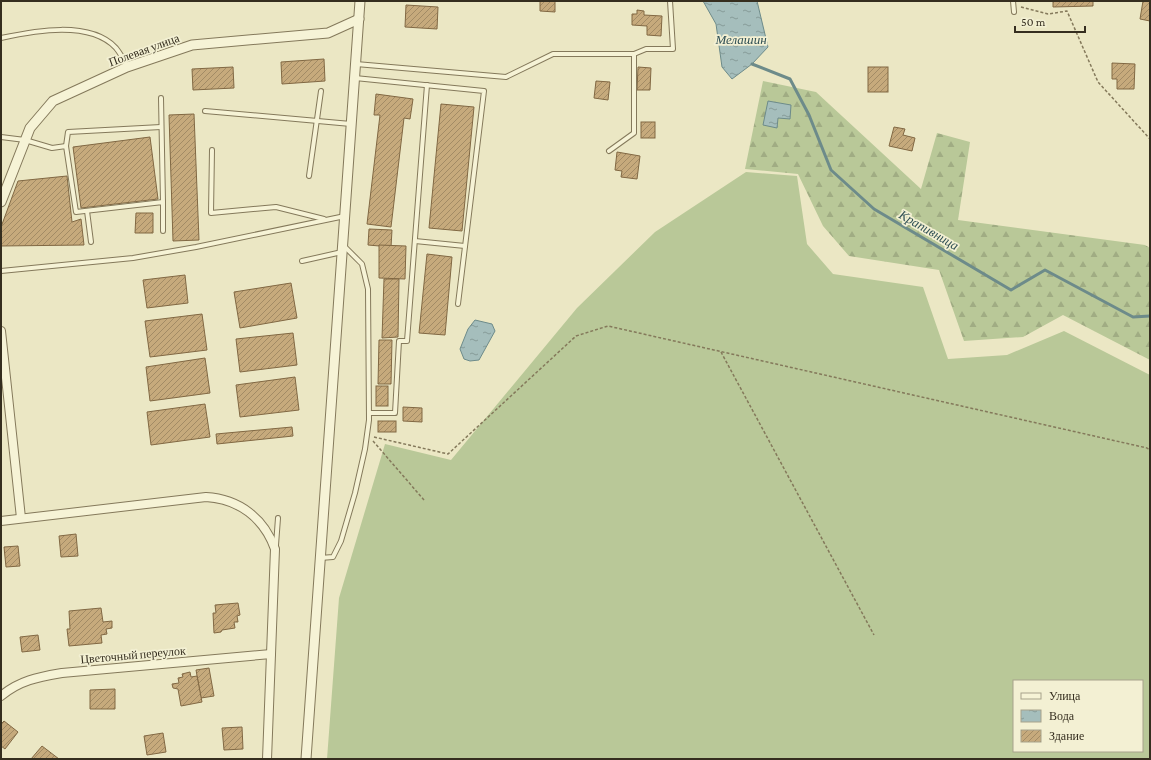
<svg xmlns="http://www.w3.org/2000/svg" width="1151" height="760" viewBox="0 0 1151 760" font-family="'Crimson Pro',serif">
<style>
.grass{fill:#b9c898;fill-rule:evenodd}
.forest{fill:url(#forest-firs)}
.water{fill:url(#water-ripples);stroke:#6d8b8a}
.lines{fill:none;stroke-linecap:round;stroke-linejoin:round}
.stream{stroke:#6d8b8a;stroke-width:3}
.building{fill:url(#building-hatch);stroke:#816843}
.service-casing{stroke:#84795b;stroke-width:6}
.minor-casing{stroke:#84795b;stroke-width:10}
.tertiary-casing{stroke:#84795b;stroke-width:11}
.path{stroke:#84795b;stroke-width:1.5;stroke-dasharray:3 2;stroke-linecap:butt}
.service{stroke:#f6f3d6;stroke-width:4}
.minor{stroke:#f6f3d6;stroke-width:8}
.tertiary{stroke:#f6f3d6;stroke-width:9}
.labels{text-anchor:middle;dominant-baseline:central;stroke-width:3.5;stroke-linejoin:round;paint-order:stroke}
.street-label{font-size:12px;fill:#352e1f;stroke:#f3f0d3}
.water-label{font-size:13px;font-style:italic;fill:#2f4f54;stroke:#f3f0d3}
</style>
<defs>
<pattern id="forest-firs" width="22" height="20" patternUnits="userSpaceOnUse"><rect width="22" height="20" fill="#b9c898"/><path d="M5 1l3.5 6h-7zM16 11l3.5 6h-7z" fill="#a0ac83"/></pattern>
<pattern id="water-ripples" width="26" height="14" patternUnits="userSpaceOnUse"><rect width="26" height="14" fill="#a5bebc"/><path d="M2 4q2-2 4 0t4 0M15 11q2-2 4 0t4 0" fill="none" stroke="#879b98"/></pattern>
<pattern id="building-hatch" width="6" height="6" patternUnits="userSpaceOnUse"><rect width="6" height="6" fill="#c6aa7c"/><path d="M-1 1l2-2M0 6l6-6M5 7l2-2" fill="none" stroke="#a28b65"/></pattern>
</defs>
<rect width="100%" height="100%" fill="#ebe7c4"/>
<path class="grass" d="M746 172 797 176 807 244 833 274 923 287 948 359 1007 355 1064 331 1150 375V759H327L339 598 385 444 451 460 577 308 655 232ZM1014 681H1142V751H1014Z"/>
<path class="forest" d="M763 81 816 92 921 189 937 133 970 142 958 220 1145 245 1150 248V360L1063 315 1023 337 964 341 939 270 849 256 823 226 798 174 745 169Z"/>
<g class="water">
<path d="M703 1H757L768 47 752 64 732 79 722 67 716 24Z"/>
<path d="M768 101 791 105 790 119 778 118 777 128 763 125Z"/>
<path d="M475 320 492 324 495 331 479 360 470 361 464 359 460 349 468 329Z"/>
</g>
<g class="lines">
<path class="stream" d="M752 64 790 79 809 115 831 170 874 209 1011 290 1045 270 1133 317 1150 316"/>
</g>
<g class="building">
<path d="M540 1H555V12L540 11Z"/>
<path d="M1053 1H1093V6L1053 7Z"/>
<path d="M1143 1H1150V21L1140 19Z"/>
<path d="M406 5 438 7 437 29 405 27Z"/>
<path d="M637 10 644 11V15L662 16 661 36 647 35V26L632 25V14H637Z"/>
<path d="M324 59 325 81 282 84 281 62Z"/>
<path d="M1112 63 1135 64 1134 89H1117V79H1112Z"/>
<path d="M233 67 234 88 193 90 192 69Z"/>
<path d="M638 67 651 68 650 90H637Z"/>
<rect x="868" y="67" width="20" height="25"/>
<path d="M596 81 610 82 608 100 594 98Z"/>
<path d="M376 94 413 99 410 119 404 118 391 227 367 224 380 115H374Z"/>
<path d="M441 104 474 107 462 231 429 228Z"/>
<path d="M194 114 199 240 173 241 169 115Z"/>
<rect x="641" y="122" width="14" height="16"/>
<path d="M894 127 905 129 903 135 915 138 912 151 889 146Z"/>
<path d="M150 137 158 199 81 208 73 147Z"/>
<path d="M617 152 640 156 637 179 621 177 622 171 615 170Z"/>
<path d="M67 176 72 222 81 219 84 245 1 246V227L18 181Z"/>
<path d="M136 213H153V233H135Z"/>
<path d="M369 229 392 230 391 247 368 245Z"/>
<path d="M379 245 406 246 405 279 379 278Z"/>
<path d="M427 254 452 257 445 335 419 333Z"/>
<path d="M185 275 188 303 147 308 143 280Z"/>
<path d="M384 279H399L398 337 382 338Z"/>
<path d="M291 283 297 318 240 328 234 292Z"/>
<path d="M202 314 207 350 150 357 145 321Z"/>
<path d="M293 333 297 365 240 372 236 339Z"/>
<path d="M379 340H392L391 384H378Z"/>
<path d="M205 358 210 393 150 401 146 367Z"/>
<path d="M295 377 299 410 240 417 236 385Z"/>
<rect x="376" y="386" width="12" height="20"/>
<path d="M205 404 210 437 151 445 147 412Z"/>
<path d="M403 407 422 408V422L403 421Z"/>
<rect x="378" y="421" width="18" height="11"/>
<path d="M292 427 293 436 217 444 216 434Z"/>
<path d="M76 534 78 556 61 557 59 536Z"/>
<path d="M18 546 20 566 6 567 4 547Z"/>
<path d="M238 603 240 615 237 616 238 622H234L235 628 222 630 221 632 214 633 213 613H216L215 605Z"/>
<path d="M101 608 103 622 112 621V628L106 629 107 634 101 635 102 643 69 646 67 629H70L69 611Z"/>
<path d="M38 635 40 650 22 652 20 637Z"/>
<path d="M209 668 214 696 201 698 196 670Z"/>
<path d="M190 672 191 677 197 676 202 702 181 706 178 689 173 688 172 684 179 683 178 678 183 677 182 674Z"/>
<path d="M115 689V709H90V690Z"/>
<path d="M4 721 18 732 5 749 1 746V724Z"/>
<path d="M242 727 243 749 224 750 222 728Z"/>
<path d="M163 733 166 752 147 755 144 736Z"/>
<path d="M42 746 59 759H31Z"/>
</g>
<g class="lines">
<defs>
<g id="service">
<path d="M1013 1 1014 12"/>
<path d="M1 38C34 31 90 20 116 48 120 53 124 60 127 66"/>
<path d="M634 54 646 49H673L670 1"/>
<path d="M356 64 506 77 553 54H634V133L609 151"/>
<path d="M355 78 484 91 458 304"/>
<path d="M161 98 163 202"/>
<path d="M205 111 351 124"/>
<path d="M1 137 25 140 52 148 66 146 76 212 163 202V231"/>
<path d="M66 146 68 132 161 127"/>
<path d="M212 150 211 213 276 207 324 219"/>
<path d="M309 176 321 91"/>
<path d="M87 211 91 242"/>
<path d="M415 241 465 246"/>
<path d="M302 261 342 252"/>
<path d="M1 271 133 258 196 247 345 216"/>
<path d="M369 413H395L399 341H407L427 85"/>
<path d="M276 545 278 518"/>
<path d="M320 558 333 557 341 541 355 493 365 449 369 420 368 289 362 264 343 245"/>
</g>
<g id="minor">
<path d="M1 331 21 518"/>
<path d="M1 521 206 497C239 499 264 518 275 549L267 759"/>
<path d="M1 696C20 680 39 677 62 673L271 654"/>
</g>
<g id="tertiary">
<path d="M1 202 30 128 53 101 127 67 192 45 328 33 359 19"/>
<path d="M306 759 360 1"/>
</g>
</defs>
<use href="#service" class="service-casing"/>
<use href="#minor" class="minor-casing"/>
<use href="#tertiary" class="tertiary-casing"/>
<g class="path">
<path d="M1021 7 1048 14 1067 11 1098 82 1150 139"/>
<path d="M721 352 874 635"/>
<path d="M374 437 448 454 576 336 608 326 1147 448 1150 450"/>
<path d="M373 441 424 500"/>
</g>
<use href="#service" class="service"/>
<use href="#minor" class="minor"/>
<use href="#tertiary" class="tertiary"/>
</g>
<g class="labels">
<g class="street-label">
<text transform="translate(144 50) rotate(-20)">Полевая улица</text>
<text transform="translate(133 655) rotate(-5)">Цветочный переулок</text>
</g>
<g class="water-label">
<text x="741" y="39">Мелашин</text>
<text transform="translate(929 230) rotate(30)">Крапивница</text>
</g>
</g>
<rect width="1151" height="760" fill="none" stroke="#352e1f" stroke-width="4"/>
<rect x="1013" y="680" width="130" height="72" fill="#f3f0d3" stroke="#a7a28b"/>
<rect x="1021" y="693" width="20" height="6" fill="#f6f3d6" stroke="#a7a28b"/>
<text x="1049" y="700" font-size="12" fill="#352e1f">Улица</text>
<rect x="1021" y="710" width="20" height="12" fill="url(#water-ripples)" stroke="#a7a28b"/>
<text x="1049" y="720" font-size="12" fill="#352e1f">Вода</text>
<rect x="1021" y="730" width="20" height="12" fill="url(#building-hatch)" stroke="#a7a28b"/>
<text x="1049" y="740" font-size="12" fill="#352e1f">Здание</text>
<path d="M1015 26v6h70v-6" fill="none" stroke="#352e1f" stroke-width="2"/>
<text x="1021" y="26" font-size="12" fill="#352e1f" stroke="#f3f0d3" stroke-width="3" paint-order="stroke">50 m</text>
</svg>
